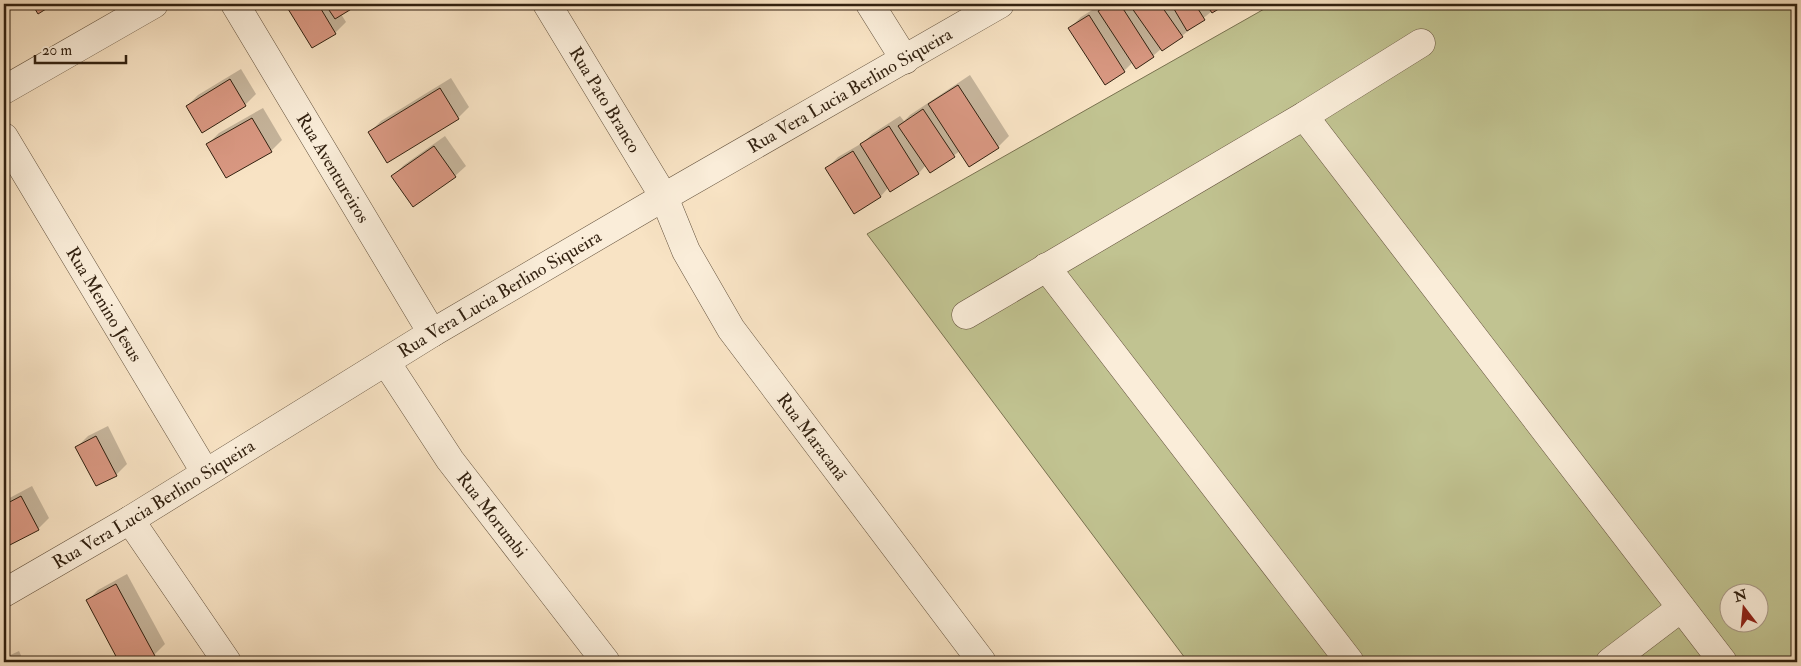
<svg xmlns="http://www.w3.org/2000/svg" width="1801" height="666" viewBox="0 0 1801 666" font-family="'IM FELL Double Pica',serif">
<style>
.green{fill:#c1c391;stroke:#7a7250;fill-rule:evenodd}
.shadow{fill:#0003}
.building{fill:#d99882;stroke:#322110}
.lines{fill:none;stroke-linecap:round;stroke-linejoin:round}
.minor-casing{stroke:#64523d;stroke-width:29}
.minor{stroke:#faedd9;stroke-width:28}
.labels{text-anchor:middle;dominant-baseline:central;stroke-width:5;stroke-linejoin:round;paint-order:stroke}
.street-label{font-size:18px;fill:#322110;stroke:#faedd9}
</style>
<rect width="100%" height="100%" fill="#f8e3c4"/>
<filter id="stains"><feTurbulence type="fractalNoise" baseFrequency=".004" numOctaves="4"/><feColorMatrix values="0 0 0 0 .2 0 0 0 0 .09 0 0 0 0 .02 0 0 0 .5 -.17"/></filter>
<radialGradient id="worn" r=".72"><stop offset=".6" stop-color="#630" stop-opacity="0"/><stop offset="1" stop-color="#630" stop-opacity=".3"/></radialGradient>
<path class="green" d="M1273 4H1797V662H1188L867 234ZM1728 594H1758V624H1728Z"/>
<g class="shadow">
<path d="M287 4H357L341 14 346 22 335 33 313 46Z"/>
<path d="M1108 4H1225L1212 11 1182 36 1162 48 1153 56 1133 62 1124 71 1070 28 1081 17 1100 5 1102 9Z"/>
<path d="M241 69 256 94 245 105 203 132 187 106 198 95Z"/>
<path d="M970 75 1009 136 998 147 960 151 931 172 926 165 919 173 891 191 889 187 881 196 855 212 827 168 838 157 864 142 872 134 900 116 904 121 910 115Z"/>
<path d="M451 78 469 107 458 118 370 132 381 121Z"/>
<path d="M263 108 282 140 271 151 208 144 219 133Z"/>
<path d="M445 136 466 166 455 176H393L404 165Z"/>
<path d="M108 426 127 464 116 475 77 447 88 436Z"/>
<path d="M32 486 49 518 38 529 4 547V501Z"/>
<path d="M127 574 165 644 154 655 140 662H120L87 601 98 590Z"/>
<path d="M19 651 24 662H4V658Z"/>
</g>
<g class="building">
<path d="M32 4H54L38 14Z"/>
<path d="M285 4H318L336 34 312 48Z"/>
<path d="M325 4H357L358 5 335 19Z"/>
<path d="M1110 4H1120L1154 57 1136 69 1098 11Z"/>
<path d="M1129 4H1160L1183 37 1162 51Z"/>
<path d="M1171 4H1195L1205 20 1187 31Z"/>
<path d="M1206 4H1227L1212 13Z"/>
<path d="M1089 15 1125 72 1105 85 1068 28Z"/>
<path d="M230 79 246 106 202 133 186 106Z"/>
<path d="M958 85 999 148 969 167 928 104Z"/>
<path d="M440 88 459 119 387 163 368 132Z"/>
<path d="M923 109 955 157 930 173 898 126Z"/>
<path d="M252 118 272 152 226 178 206 144Z"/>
<path d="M889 126 919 174 890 192 860 144Z"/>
<path d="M434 146 456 177 413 207 391 176Z"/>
<path d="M853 151 881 197 854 214 825 168Z"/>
<path d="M96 436 117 476 96 486 75 447Z"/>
<path d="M21 496 39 530 4 548V505Z"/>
<path d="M116 584 155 656 143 662H119L86 600Z"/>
</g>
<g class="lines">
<defs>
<g id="minor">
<path id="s1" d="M235 4 432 333"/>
<path id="s2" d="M547 4 664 197 686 251 731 329 982 662"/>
<path d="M870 4 905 60"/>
<path d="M4 90 154 4"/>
<path d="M1304 116 1723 662"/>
<path id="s3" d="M4 137 205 472"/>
<path d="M1046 267 1350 662"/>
<path d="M966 315 1304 116 1421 43"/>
<path id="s4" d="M386 362 450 460 606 662"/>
<path d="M130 520 227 662"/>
<path id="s5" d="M4 593 130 520 432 333 664 197 1000 4"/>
<path d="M1610 662 1681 608"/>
</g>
</defs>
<use href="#minor" class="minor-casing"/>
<use href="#minor" class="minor"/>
</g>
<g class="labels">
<g class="street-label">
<text stroke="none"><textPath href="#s5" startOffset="984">Rua Vera Lucia Berlino Siqueira</textPath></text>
<text stroke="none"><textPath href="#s2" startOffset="112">Rua Pato Branco</textPath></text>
<text stroke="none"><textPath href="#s1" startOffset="191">Rua Aventureiros</textPath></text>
<text stroke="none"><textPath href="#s5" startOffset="579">Rua Vera Lucia Berlino Siqueira</textPath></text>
<text stroke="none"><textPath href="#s3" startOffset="195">Rua Menino Jesus</textPath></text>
<text stroke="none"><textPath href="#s2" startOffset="509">Rua Maracanã</textPath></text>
<text stroke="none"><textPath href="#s5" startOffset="174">Rua Vera Lucia Berlino Siqueira</textPath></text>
<text stroke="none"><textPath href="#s4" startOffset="186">Rua Morumbi</textPath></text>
</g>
</g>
<rect width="1801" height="666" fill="none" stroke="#f8e3c4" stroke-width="20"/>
<rect x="5" y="5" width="1791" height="656" fill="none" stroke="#322110" stroke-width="2.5"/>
<rect x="10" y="10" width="1781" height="646" fill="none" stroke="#322110"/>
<g transform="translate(1744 608) rotate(344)"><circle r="24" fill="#faedd9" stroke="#aa9b89"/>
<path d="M0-4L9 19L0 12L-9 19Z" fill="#8f2418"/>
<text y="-8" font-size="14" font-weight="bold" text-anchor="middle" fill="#322110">N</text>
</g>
<path d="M35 55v8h91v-8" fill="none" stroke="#322110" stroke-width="2.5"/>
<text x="42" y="55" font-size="15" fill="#322110" stroke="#faedd9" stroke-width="4" paint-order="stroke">20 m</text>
<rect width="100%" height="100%" filter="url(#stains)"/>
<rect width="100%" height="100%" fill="url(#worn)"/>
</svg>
